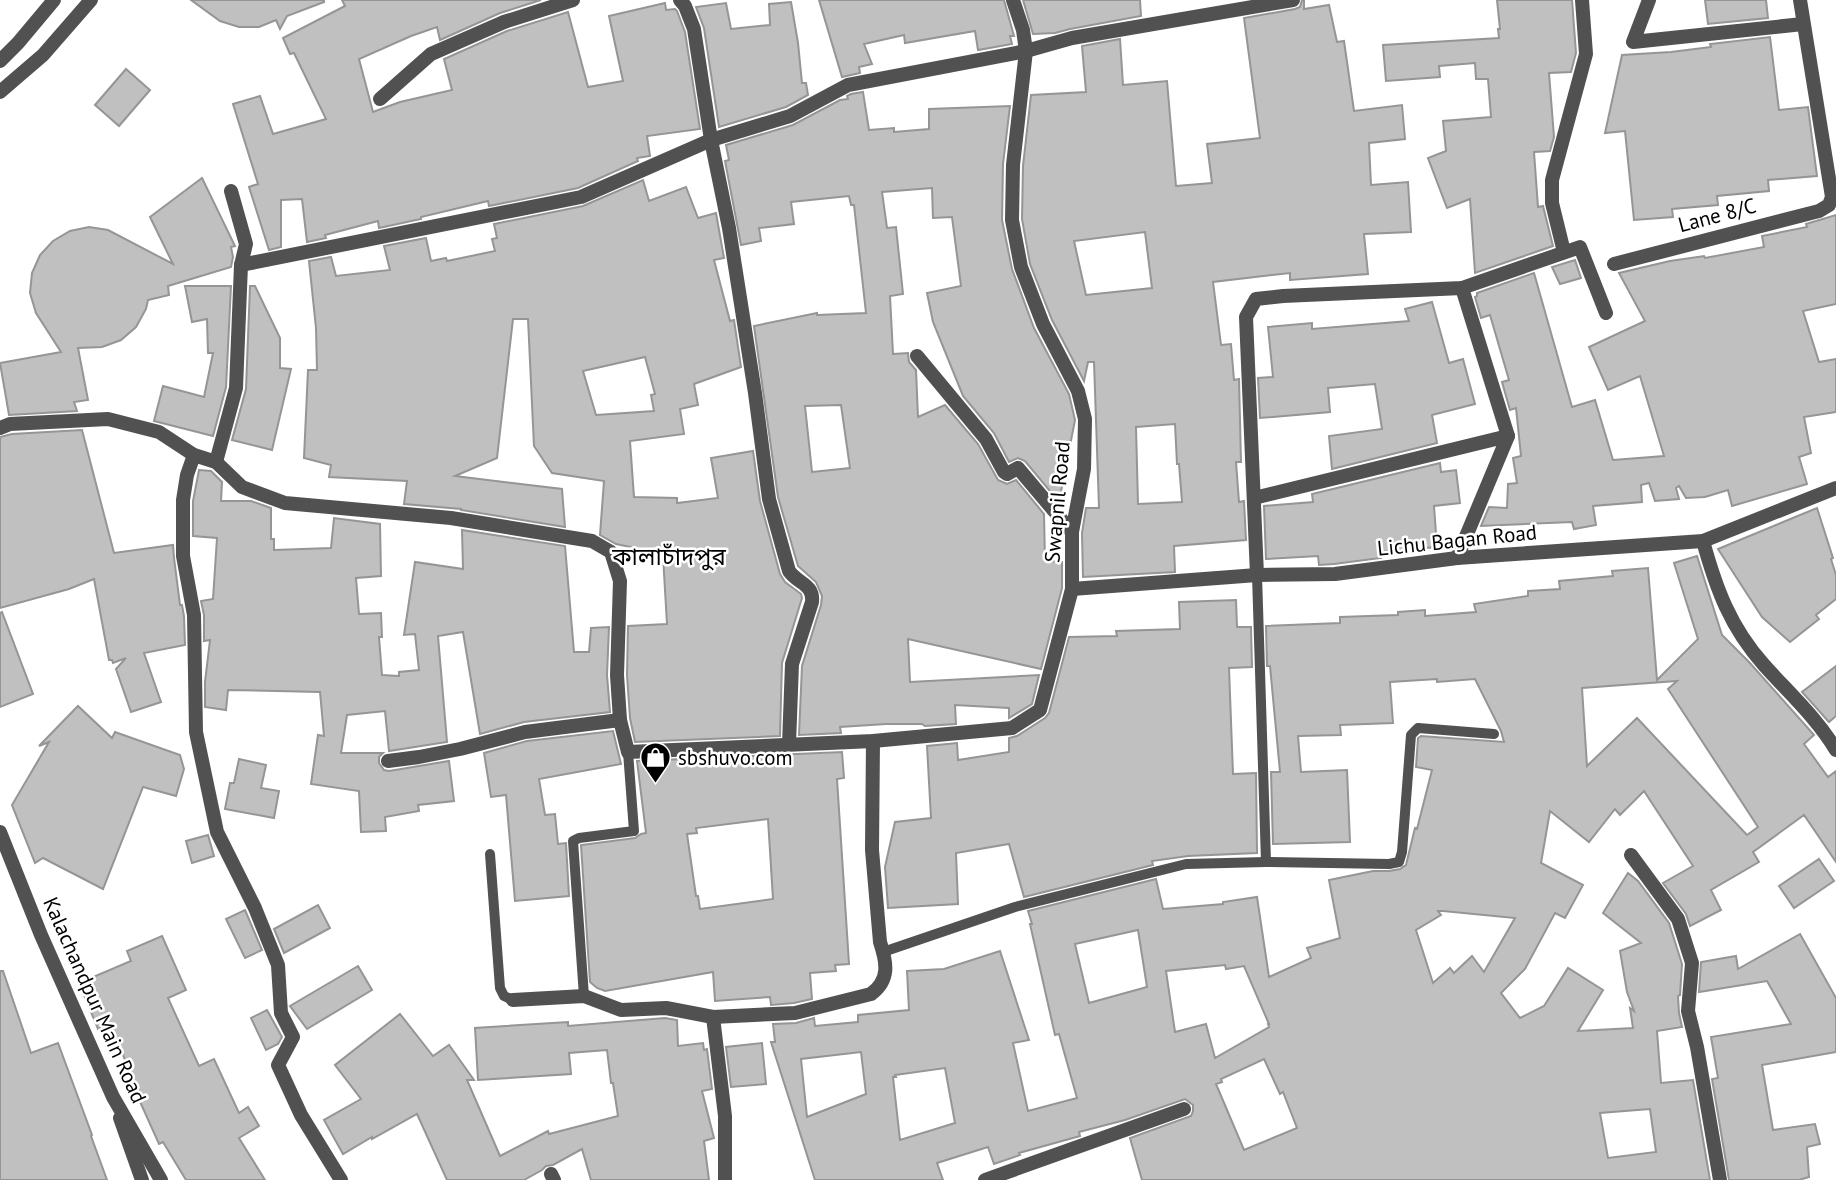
<svg xmlns="http://www.w3.org/2000/svg" width="1836" height="1180" viewBox="0 0 1836 1180" font-family="'PT Sans','Noto Sans Bengali',sans-serif">
<style>
.building{fill:#c0c0c0;stroke:#959595;stroke-width:2;fill-rule:evenodd}
.lines{fill:none;stroke-linecap:round;stroke-linejoin:round}
.service{stroke:#515151;stroke-width:10}
.minor{stroke:#515151;stroke-width:14}
.tertiary{stroke:#515151;stroke-width:14}
.labels{text-anchor:middle;dominant-baseline:central;stroke-width:5;stroke-linejoin:round;paint-order:stroke}
.street-label{font-size:21px;fill:#000;stroke:#fff}
.poi-label{font-size:21px;fill:#000;stroke:#fff;text-anchor:start}
.quarter-label{font-size:24px;fill:#000;stroke:#fff}
</style>
<rect width="100%" height="100%" fill="#fff"/>
<g class="building">
<path d="M191 0H324V2L287 16 280 29 276 20 259 27H239L220 21Z"/>
<path d="M342 0H541L500 13 440 40 437 27 411 36 359 59 373 112 400 102 452 90 444 59 507 31 568 12 588 87 623 81 609 16 665 3 666 10 675 9 677 11 685 32 700 129 647 136 650 156 637 158 638 161 578 188 489 206 488 201 421 217V219L379 228 378 221 325 235 326 238 307 242 302 199 281 200V247L269 250 249 187 258 184 233 104 260 96 273 134 326 119 294 53 290 54 283 38 345 6Z"/>
<path d="M819 0H1004L1014 36H1010L1012 44 978 50 975 31 905 43 904 35 864 44 872 64 859 67 860 73 842 77Z"/>
<path d="M1023 0H1140L1141 16 1070 29 1055 33 1033 34Z"/>
<path d="M1302 0H1304V9L1329 5 1337 42 1344 41 1354 111 1402 105 1405 139 1369 143 1371 185 1408 182 1411 232 1364 234 1368 274 1290 280V273L1213 282 1221 345 1231 344 1234 380 1239 379 1241 462H1236L1239 502 1244 501 1246 540 1174 546 1175 572 1083 577 1082 533 1086 508H1099L1094 362H1088L1084 381 1052 320 1030 264 1022 219 1023 166 1031 95 1086 92 1082 46 1120 39 1123 85 1167 81 1176 186 1212 183 1207 144 1260 138 1244 18 1295 9 1300 7ZM1145 232 1152 288 1086 295 1074 241ZM1175 424 1177 464H1179L1182 502 1138 504 1136 427Z"/>
<path d="M1497 0H1572L1576 53 1571 72 1549 73 1554 137 1550 151 1534 152 1538 207 1543 206 1553 246 1475 273 1470 199 1447 208 1428 158 1446 151 1443 121 1491 117 1488 79H1476L1475 63 1439 66 1440 77 1386 81 1383 45 1499 38 1498 29H1500Z"/>
<path d="M1705 0H1766L1768 18 1708 24Z"/>
<path d="M791 2 798 43 802 83H806L808 95 786 107 719 127 704 28 696 7 726 3 731 29 770 25 769 4Z"/>
<path d="M1770 37 1779 110 1808 107 1817 176 1768 180 1769 191 1717 196 1718 205 1672 209 1673 217 1634 220 1625 131 1605 133 1622 55 1671 52 1711 47 1710 44Z"/>
<path d="M126 69 150 90 119 126 95 105Z"/>
<path d="M863 92 869 130 894 128V132L929 129V109L1010 106 1003 164 1002 220 1012 269 1034 328 1069 394 1075 420 1059 502 1025 461 1018 458 1009 462 994 433 963 396 933 322 927 293 961 286 952 217 933 218 932 188 882 192 887 228 896 227 903 294 890 296 893 354 908 353 909 362 916 370 918 417 945 405 978 444 998 480 1007 484 1016 480 1044 514 1045 561 1062 562V588L1041 669 908 639 910 682 1039 675 1032 704 1009 718V708L955 705 956 724 925 726 922 724H886L840 727 841 733 799 735 802 666 821 605 822 596 816 582 798 566 778 497 754 326 817 313V315L866 313 854 205H851L849 196 791 202 794 224 759 228 761 241 741 245 725 161 729 160 726 145 793 125 840 100 848 99 847 96 851 94ZM841 405 850 468 812 472 805 406Z"/>
<path d="M202 178 235 246 231 247 233 257 231 267 168 286 169 295 148 300 146 309 136 327 121 340 102 347 78 348 88 400 74 402 77 411 9 415 0 363 61 352 36 313 30 293 32 273 40 255 53 241 70 231 89 227 108 230 173 264 150 217Z"/>
<path d="M643 180 649 201 686 187 698 218 716 213 724 258 714 260 730 321 734 320 741 367 694 384 698 405 680 409 684 434 630 441 634 497 677 498V503L718 498 711 458 753 451 760 501 780 574 785 582 801 594 802 598 782 663 780 736 635 742 630 718 627 675 628 626 667 624 663 556H639L640 549 616 544 600 535 604 481 552 473 534 446 528 319H513L497 458 455 476 562 489 565 527 461 510V509L404 504 407 481 329 477 331 465 304 458 308 370H317L316 328 309 261 331 257 336 276 390 270 384 246 426 238 431 261 446 258 447 261 495 251 492 239 497 238 494 224 583 206ZM645 357 655 394 651 395 654 411 596 415 583 371Z"/>
<path d="M1836 215V304L1803 311 1819 362 1836 359V412L1804 417 1811 453 1799 457 1807 484 1732 506 1728 490 1705 497 1686 498 1679 486 1676 488 1679 499 1655 501 1649 483 1641 485 1642 502 1593 506 1596 525 1574 529 1572 522 1481 526 1489 507 1507 508 1508 484 1517 483 1513 458 1521 456 1516 408 1510 410 1502 382 1509 380 1490 315 1481 318 1475 297 1477 296V293L1534 273 1572 407 1595 400 1613 460 1664 456 1640 376 1608 390 1589 347 1645 321 1619 273 1670 261 1704 256 1705 258 1764 247 1762 236 1807 227 1806 224Z"/>
<path d="M1575 260 1581 278 1560 284 1552 267Z"/>
<path d="M185 286H231L226 387 213 436 154 421 163 386 204 397 213 353H208L207 319 192 322Z"/>
<path d="M250 286H255L280 338V368L291 369 272 450 232 440 246 389Z"/>
<path d="M1432 302 1449 363 1463 359 1475 404 1432 415 1437 443 1332 469 1329 436 1382 429 1375 384 1328 388 1330 412 1260 418 1258 378 1273 377 1268 327 1312 323V329L1409 321 1405 309Z"/>
<path d="M82 430 114 553 173 545 174 558 180 605H182L184 616 185 645 144 653 161 702 131 712 116 669 126 658 113 663 112 660H109L94 579 69 589 0 608V437L12 434Z"/>
<path d="M1440 463 1441 472 1456 470 1460 503 1434 506 1437 547 1380 552 1381 558 1334 564 1319 565 1318 556 1266 559 1264 506 1313 502 1312 494Z"/>
<path d="M199 470 211 471 222 482 221 501H251L271 508V539H274V550L331 548 334 518 380 524 381 576 356 578 359 614 381 613 382 637H379L382 675 399 676V672L419 670 415 634 404 635 415 562 463 569 462 530 565 546 574 652H589L591 628 609 627 607 675 610 712 524 722 480 734 463 632 438 636 447 742 389 751 385 711 347 715 341 753H383L379 757V763L384 770 389 771 449 761 454 801 418 805 419 811 385 817 386 831 361 832 359 791 311 784 318 735 324 736 320 692 228 690 226 710 205 707V682L210 640 204 641V615L201 601 213 599 217 538 193 536V501Z"/>
<path d="M1817 508 1833 558 1831 559 1836 575V599L1816 615 1819 619 1790 642 1762 617 1718 549Z"/>
<path d="M1697 556 1722 635 1749 662 1814 735 1804 744 1828 777 1836 771V862L1804 815 1753 852 1759 862 1711 890 1721 910 1690 926 1686 914 1663 883 1693 866 1644 791 1620 815 1615 809 1589 842 1550 811 1541 863 1583 885 1565 918 1555 913 1525 969 1501 993 1520 1018 1544 1006 1568 968 1603 990 1578 1031 1633 1028 1630 1008 1634 1011 1627 992 1620 951 1641 943 1603 913 1628 873 1638 881 1669 923 1682 964 1680 995 1678 996 1679 1013 1682 1027 1657 1031 1661 1083 1693 1080 1710 1180H1142L1130 1138 1191 1116 1193 1111V1105L1185 1099 1125 1120 1079 1132 1080 1136 1019 1153 1020 1155 994 1164 988 1147 937 1163 943 1180H815L771 1042H775L773 1024 796 1023 814 1018 815 1026 858 1022V1015L909 1010 907 971 944 969 1000 951 1029 1040 1013 1043 1028 1111 1077 1098 1059 1034 1055 1035 1030 924H1032L1028 911 1156 879 1163 909 1223 904V902L1257 897 1269 977 1311 958 1307 948 1340 938 1329 880 1373 871H1389L1400 869 1406 865 1415 828 1417 829 1432 770 1416 767 1418 738 1421 736 1504 742 1501 731 1475 679 1437 682V679L1390 682 1393 723 1340 725 1341 735 1298 736 1301 772 1347 770 1350 842 1273 844 1271 772H1280L1270 666H1267L1266 626 1340 623V617L1398 615V612L1425 610V616L1476 612 1474 604 1528 596V591L1560 589 1559 581 1613 576 1612 571 1648 568 1657 680 1698 639 1674 563ZM1677 681 1668 689 1758 827 1747 835 1637 718 1587 766 1582 688ZM1438 911H1443L1515 918 1484 972 1472 956 1454 973 1450 968 1433 983 1416 930 1441 915ZM1138 930 1147 987 1089 1003 1075 944ZM1225 965 1226 969 1244 966 1269 1024H1268L1269 1027 1215 1058 1206 1024 1175 1032 1166 971ZM861 1052 866 1094 807 1117 801 1059ZM1264 1059 1280 1094 1283 1092 1297 1128 1244 1150 1216 1084 1222 1082 1221 1079ZM945 1068 955 1123 900 1140 893 1077H896L895 1075ZM1650 1109 1656 1152 1608 1158 1600 1113Z"/>
<path d="M1236 600 1237 627H1251L1252 667 1229 668 1233 774 1256 773 1257 853 1188 856 1152 861 1153 865 1024 897 1009 844 956 853 958 904 888 908 885 867 895 822 931 818 927 746 957 743 958 760 1009 752V738L1017 736 1045 718 1049 713 1069 637 1117 636 1116 631 1180 629 1179 602Z"/>
<path d="M2 612 33 694 0 707V613Z"/>
<path d="M1836 666V716L1829 722 1802 692Z"/>
<path d="M78 706 112 738 115 732 180 755 184 769 176 796 143 787 103 889 43 858 35 863 12 805 49 742 39 746Z"/>
<path d="M613 731 621 764 539 779 545 815 555 814 558 844 566 843 569 896 515 901 506 795 491 797 484 753 527 741Z"/>
<path d="M842 752 844 778 837 779 849 964 835 965 836 971 810 973 812 999 794 1003 771 1005 770 997 715 1001 713 972 605 991 597 988 590 982 581 845 635 838 641 834 646 833 637 761ZM768 819 773 899 700 909 698 896H696L687 834 697 833 696 828Z"/>
<path d="M239 759 266 765 261 788 279 791 274 818 225 809 230 783H234Z"/>
<path d="M208 835 214 856 192 863 186 841Z"/>
<path d="M1819 859 1834 881 1794 908 1779 886Z"/>
<path d="M318 905 330 928 284 953 274 929Z"/>
<path d="M245 910 262 950 245 958 226 919Z"/>
<path d="M1800 934 1836 998V1052L1762 1065 1773 1130 1815 1124 1820 1144 1807 1147 1809 1177 1799 1180H1729L1712 1079 1718 1078 1711 1037 1791 1024 1767 981 1699 992 1701 962 1736 956 1738 969Z"/>
<path d="M162 936 186 990 168 998 199 1066 214 1059 239 1113 248 1107 259 1126 239 1138 265 1180H186L163 1142 159 1144 137 1095 140 1093 109 1024 98 1029 79 983 131 961 127 951Z"/>
<path d="M358 966 372 990 307 1029 290 1006Z"/>
<path d="M0 971H3L31 1053 58 1043 92 1135 91 1136 107 1180H0Z"/>
<path d="M267 1010 282 1037 278 1044 266 1050 251 1018Z"/>
<path d="M400 1014 433 1056 449 1045 474 1080H467L500 1156 548 1131 549 1134 618 1116 613 1083H611L607 1050 569 1053 571 1074 478 1080 475 1028 568 1022V1026L665 1018 677 1020 678 1046 703 1043 704 1050 707 1049 712 1089 702 1091 714 1138 704 1141 709 1180H591L582 1149 553 1165 546 1166 542 1170 524 1180H447L417 1114 372 1139V1137L343 1154 324 1120 361 1099 335 1065Z"/>
<path d="M762 1043 766 1084 731 1087 726 1047Z"/>
</g>
<g class="lines">
<g class="service">
<path d="M1257 575 1266 862"/>
<path d="M490 854 500 988 504 996 513 1000"/>
<path d="M883 952 1015 907 1186 864 1266 862 1389 864 1399 862 1402 852 1411 735 1418 728 1494 734"/>
<path d="M584 996 573 841 579 838 634 831 628 752"/>
</g>
<g class="minor">
<path d="M680 0 685 6 694 29 711 140 729 228 755 393 769 499 789 571C798 584 814 584 812 602L792 664 789 744"/>
<path d="M1649 0 1633 42 1803 24"/>
<path d="M380 99 431 54 504 22 573 0"/>
<path d="M1564 252 1552 203V180L1586 54 1582 0"/>
<path d="M1614 264 1819 211 1829 205 1832 197 1800 0"/>
<path d="M241 265 581 197 711 140 790 116 848 85 1026 51 1072 38 1293 0"/>
<path d="M917 356 986 439 1004 472 1007 474 1018 468 1072 532"/>
<path d="M0 428 10 424 108 419 159 432 194 455 216 462 242 487 285 503 451 518 592 541 611 552 620 581 617 675 620 720 628 752 873 741 1012 728 1040 710 1072 589V532L1084 469 1085 419 1078 391 1043 324 1021 267 1012 220 1013 165 1026 51 1023 30 1013 0"/>
<path d="M194 455 187 475 183 500V556L194 615 196 732 217 832 255 908 278 965 281 1013 293 1037 278 1065 301 1115 341 1180"/>
<path d="M216 462 236 388 241 265 246 244 231 191"/>
<path d="M1254 498 1508 436"/>
<path d="M1703 541C1716 588 1730 627 1764 665 1789 693 1816 717 1836 750"/>
<path d="M1457 558 1508 436 1462 288"/>
<path d="M1257 575 1246 317 1256 299 1283 296 1462 288 1580 247 1606 313"/>
<path d="M1072 589 1257 575 1335 574 1457 558 1703 541 1836 488"/>
<path d="M388 761 419 757 460 749 525 732 620 720"/>
<path d="M1631 855 1678 919 1692 963 1688 1011 1697 1047 1720 1180"/>
<path d="M513 1000 584 996 621 1010 666 1008 713 1017 795 1013 871 994C890 980 887 963 880 942L872 850 873 741"/>
<path d="M713 1017 725 1116V1180"/>
<path d="M120 1118 142 1180"/>
<path d="M551 1174 554 1180"/>
<path d="M985 1180 1184 1109"/>
</g>
<g class="tertiary">
<path d="M0 61 18 43 54 0"/>
<path d="M0 92 43 55 91 0"/>
<path d="M0 832 41 935 113 1097 161 1180"/>
</g>
</g>
<defs>
<symbol id="shop-pin" viewBox="-11 -11 22 30"><path d="M0 17L-7.5 6A9.5 9.5 0 1 1 7.5 6Z" fill="#000" stroke="#fff"/><path d="M-5-2.5h2.3a2.7 3.5 0 0 1 5.4 0H5L5.5 6h-11ZM-1.5-2.5h3a1.5 2.3 0 0 0-3 0Z" fill="#fff"/></symbol>
</defs>
<g fill-rule="evenodd">
<use href="#shop-pin" x="638" y="740" width="35" height="47"/>
</g>
<g class="labels">
<g class="street-label">
<text transform="translate(1717 215) rotate(-15)">Lane 8/C</text>
<text transform="translate(1057 502) rotate(-85)">Swapnil Road</text>
<text transform="translate(1457 540) rotate(-6)">Lichu Bagan Road</text>
<text transform="translate(95 1000) rotate(66)">Kalachandpur Main Road</text>
</g>
<g class="poi-label">
<text x="678" y="757">sbshuvo.com</text>
</g>
<g class="quarter-label">
<text x="669" y="556">কালাচাঁদপুর</text>
</g>
</g>
</svg>
